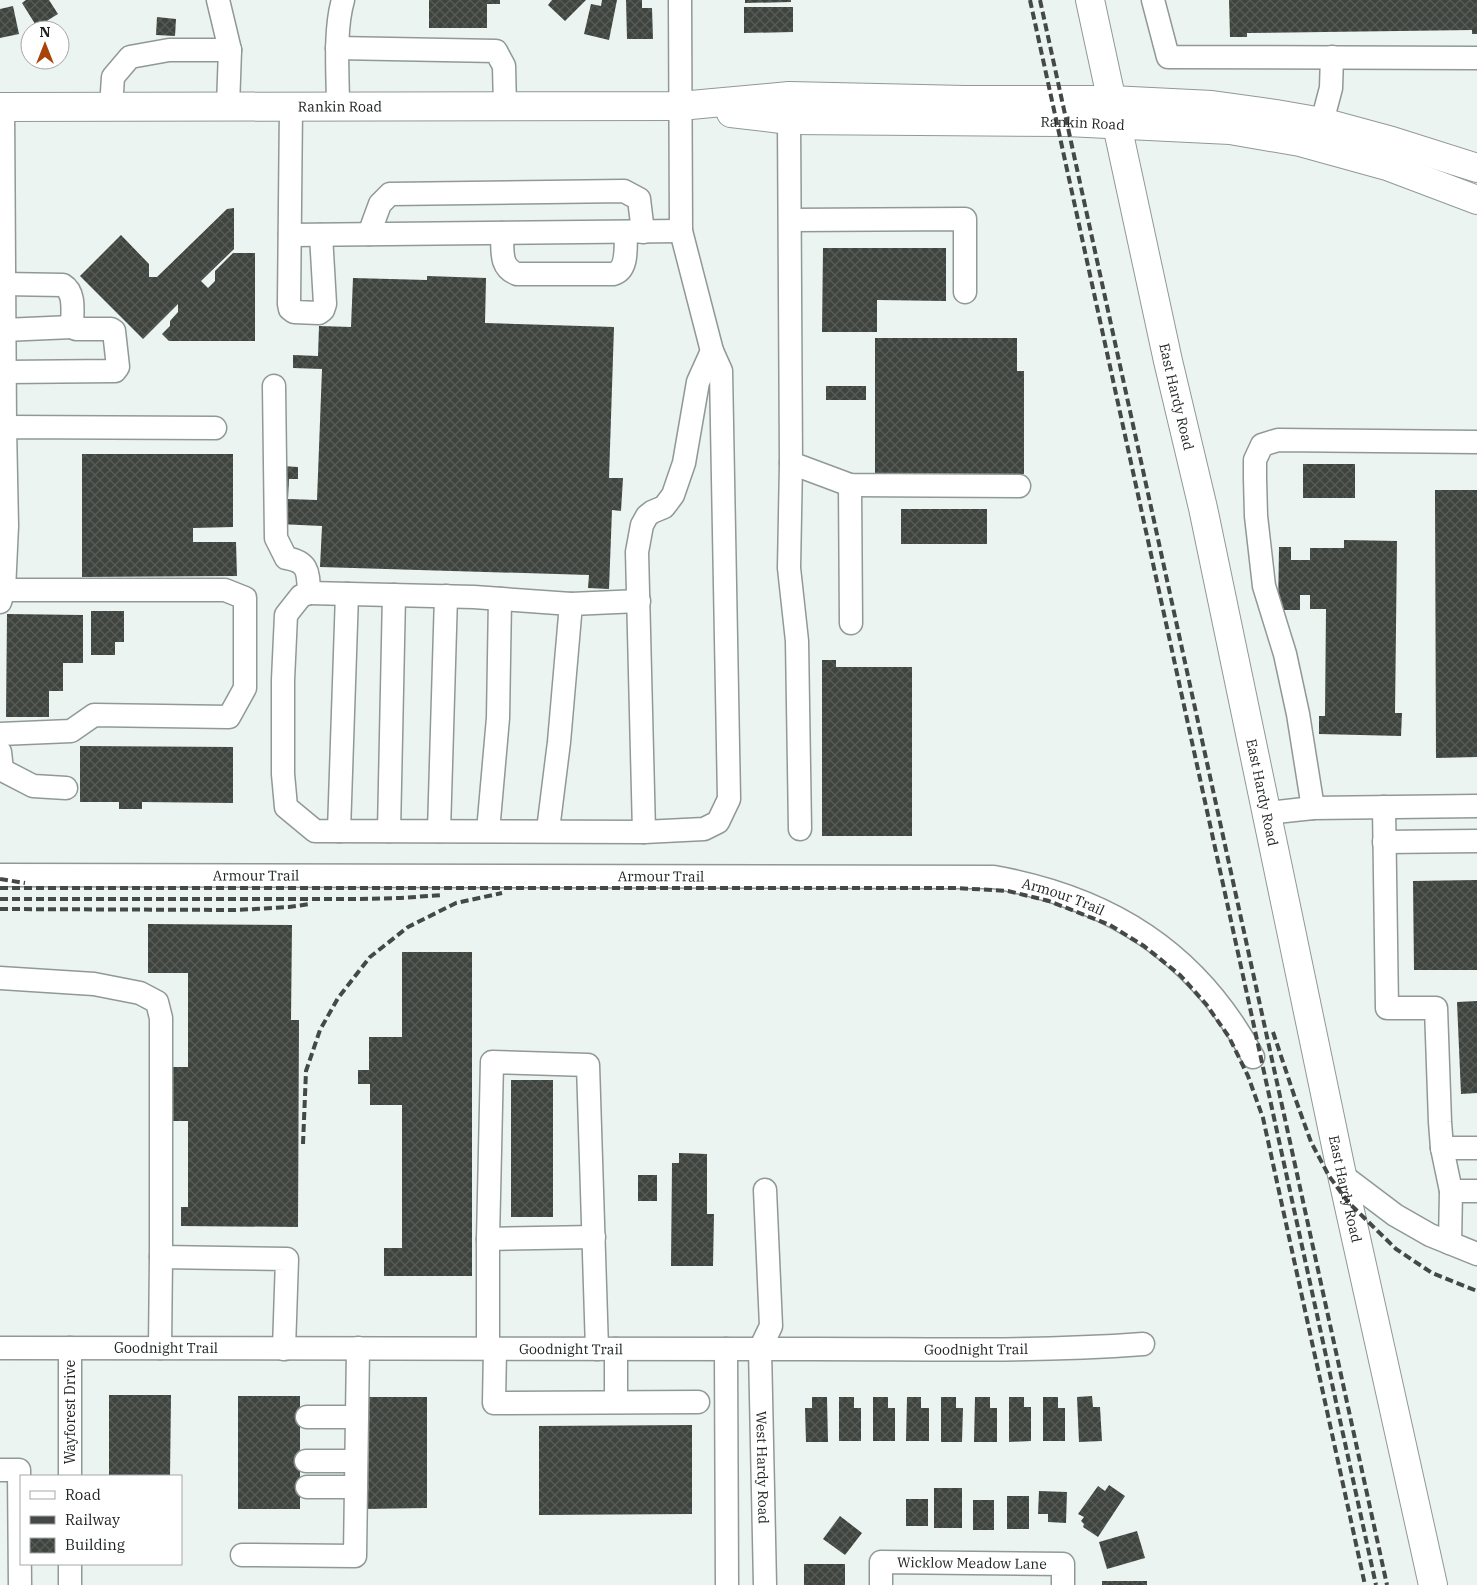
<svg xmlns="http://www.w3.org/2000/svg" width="1477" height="1585" viewBox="0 0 1477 1585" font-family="'IBM Plex Serif',serif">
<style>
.building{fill:url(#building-cross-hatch)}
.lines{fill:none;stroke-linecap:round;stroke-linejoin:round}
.minor-casing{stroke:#909995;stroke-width:25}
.major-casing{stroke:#909995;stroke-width:30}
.minor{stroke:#fff;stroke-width:22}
.major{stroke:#fff;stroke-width:28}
.rail{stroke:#444947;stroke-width:4;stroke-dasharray:8 4;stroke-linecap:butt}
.labels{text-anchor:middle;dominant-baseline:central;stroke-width:5;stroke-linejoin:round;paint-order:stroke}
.street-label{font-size:14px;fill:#202422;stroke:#fff}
</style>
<defs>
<pattern id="building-cross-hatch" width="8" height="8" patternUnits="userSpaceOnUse" patternTransform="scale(1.25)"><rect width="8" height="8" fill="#3f443f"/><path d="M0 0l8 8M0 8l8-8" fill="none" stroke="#585c58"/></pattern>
</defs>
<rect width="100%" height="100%" fill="#ebf4f0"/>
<g class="building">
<path d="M26 0H49L58 14 37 27 22 3Z"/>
<path d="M429 0H500V4H487V28H429Z"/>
<path d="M552 0H586L565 21 548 5Z"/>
<path d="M602 0H617L609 40 584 34 591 4 601 6Z"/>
<path d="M626 0H642V8H652L653 39H627Z"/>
<path d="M745 0H791V2L745 3Z"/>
<path d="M1229 0H1477V34H1472V30L1247 33V37H1230Z"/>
<path d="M13 6 19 34 0 38V9Z"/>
<path d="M744 7H793V32L744 33Z"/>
<path d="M157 17 176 19 175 36 156 35Z"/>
<path d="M234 208V249L201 281 208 288 215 281V271L233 253H255V341H169L162 334 170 326V321L178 312V304L143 339 80 276 121 235 149 264V277H157L227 209Z"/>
<path d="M823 248H946V301L877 300V332H822Z"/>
<path d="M427 276 486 278 485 323 614 327 609 478H623L621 511 612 510 609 589 588 588 589 575 320 567 322 526 279 524 281 466 298 467V479H289L288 499 317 500 322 369 293 368V355L318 356 319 326 351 327 353 278 427 280Z"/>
<path d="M875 338H1017V371H1024V474H875Z"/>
<rect x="826" y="386" width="40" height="14"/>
<path d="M82 454H233V527L193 528V542H236L237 576 82 577Z"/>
<rect x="1303" y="464" width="52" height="34"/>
<path d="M1435 490H1477V757L1436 758Z"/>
<rect x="901" y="509" width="86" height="35"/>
<path d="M1344 540 1397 541 1395 713H1402L1401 736 1319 734V716H1325L1326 609H1310V595H1300V610H1278L1279 547H1291V560H1310V548H1344Z"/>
<path d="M91 611H124V642H115V655H91Z"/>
<path d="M7 614 83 615V663H63V691H49V717H6Z"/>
<path d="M822 660H836V667H912V836H822Z"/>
<path d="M80 746 233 747V803L142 802V809H119V802H80Z"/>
<path d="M1477 880V970H1414L1413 881Z"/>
<path d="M148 924 292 925 291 1020H299L298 1227 181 1226V1207H188V1121H165V1067H188V973H148Z"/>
<path d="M402 952H472V1276H384V1248H402V1105H370V1084H358V1070H369V1037H402Z"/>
<path d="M1477 1001V1093L1461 1094 1457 1002Z"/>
<rect x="511" y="1080" width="42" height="137"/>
<path d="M679 1153 707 1154V1214H714L713 1266H671L672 1163H679Z"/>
<rect x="638" y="1175" width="19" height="26"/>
<path d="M109 1395H171L170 1476H109Z"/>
<rect x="238" y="1396" width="62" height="113"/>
<path d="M1092 1396 1093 1407H1100L1102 1441 1079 1442 1077 1397Z"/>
<path d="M365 1397H427V1508L365 1509Z"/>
<path d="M812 1397H827L828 1442H806L805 1408H812Z"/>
<path d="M839 1397H854V1408H861V1441H839Z"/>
<path d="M873 1397H888V1408H895V1441H873Z"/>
<path d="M907 1397H921V1408H929V1441H906Z"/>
<path d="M941 1397H956V1408H963L962 1442H941Z"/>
<path d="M975 1397H990V1408H997V1442H974Z"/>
<path d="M1009 1397H1024V1407H1031V1441L1009 1442Z"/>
<path d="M1043 1397H1058V1408H1065V1441H1043Z"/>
<path d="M692 1425V1514L539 1515V1426Z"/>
<path d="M1109 1485 1125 1496 1098 1537 1083 1527 1084 1524 1081 1521 1084 1517 1078 1514 1098 1486 1105 1491Z"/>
<rect x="934" y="1488" width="28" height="40"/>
<path d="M1039 1491 1067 1492 1066 1523 1048 1522V1514H1038Z"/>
<rect x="1007" y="1496" width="22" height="33"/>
<rect x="906" y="1499" width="22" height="27"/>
<rect x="973" y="1500" width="21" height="30"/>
<path d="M840 1516 862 1533 845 1555 823 1539Z"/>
<path d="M1137 1531 1145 1558 1107 1569 1099 1542Z"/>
<rect x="804" y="1564" width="41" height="21"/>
<rect x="1102" y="1581" width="45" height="4"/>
</g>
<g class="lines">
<defs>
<g id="minor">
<path d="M218 0 230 50 228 106"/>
<path d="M1153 0 1168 57 1477 58"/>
<path d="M337 48 496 51 504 66 505 107"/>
<path d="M291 106 289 304 290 309 294 312 319 313 323 310 325 304 321 235"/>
<path d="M111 107 113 77 130 57 169 50H230"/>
<path d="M338 107C338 75 334 31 343 0"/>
<path d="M789 120 791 463 850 485 1019 486"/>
<path d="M1322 122 1331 88 1332 57"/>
<path d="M791 220 965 219V292"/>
<path d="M502 233C503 250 499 267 517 274H613C629 270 625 246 626 232"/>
<path d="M369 234 380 204 390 194 624 191 639 199 643 232"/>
<path d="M290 235 681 231"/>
<path d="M4 284 63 285C76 293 72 313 72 327L76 329H111L114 331 118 367 115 371 5 372"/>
<path d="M4 330 72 327"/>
<path d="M274 386 276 538 286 558C309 562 308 572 309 593L301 596 286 615 283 680V774L286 807 315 831 644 832 704 829 718 822 729 799 721 371 712 351 681 231 680 0"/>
<path d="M0 429 5 427 215 428"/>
<path d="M791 463 789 568 797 641 800 829"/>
<path d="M850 485 851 623"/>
<path d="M309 593 474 597 571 604 559 742 548 830"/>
<path d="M0 602 4 590 7 526 5 427 3 107"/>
<path d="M571 604 639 601"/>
<path d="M0 734 71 731 94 715 229 717 245 688V598L225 590H4"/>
<path d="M0 752 2 770 33 786 66 788"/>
<path d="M1384 807 1387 1008H1436L1440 1122 1442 1148 1451 1191 1450 1243"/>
<path d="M1313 808 1298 714 1285 654 1264 586 1256 516 1255 478V460L1262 445 1278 440 1477 442"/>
<path d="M1268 813 1313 808 1477 806"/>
<path d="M339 831 347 594"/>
<path d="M389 831 394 595"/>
<path d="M439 831 446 596"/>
<path d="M488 831 498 718 500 599"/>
<path d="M644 832 637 552 642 525 647 516 652 512 664 507 673 495 684 463 698 382 712 351"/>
<path d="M1384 842 1477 841"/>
<path id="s1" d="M0 875 994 877C1110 898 1197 952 1253 1057"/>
<path d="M0 978 94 984 140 993 157 1002 161 1018V1257"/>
<path d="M1442 1148H1477"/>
<path d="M1342 1175 1395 1215 1430 1235 1477 1254"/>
<path id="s2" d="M765 1190 771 1326 760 1349 765 1585"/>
<path d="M1451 1191H1477"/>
<path d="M488 1239 594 1237"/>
<path id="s3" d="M0 1348C260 1347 521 1350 781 1349 902 1348 1022 1353 1143 1344"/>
<path d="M70 1348V1476"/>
<path d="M160 1348 161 1257 287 1259 284 1349"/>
<path d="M488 1348V1239L492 1062 588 1065 597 1349"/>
<path d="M495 1348 494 1403 698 1402"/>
<path d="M616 1349V1402"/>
<path d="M726 1349 727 1585"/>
<path d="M307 1417H357"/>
<path d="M306 1461H356"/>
<path d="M0 1470H19L20 1585"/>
<path d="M307 1487H356"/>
<path d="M242 1555 355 1556 358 1348"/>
<path d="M70 1564V1585"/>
<path id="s4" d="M881 1585V1562L1063 1564V1585"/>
</g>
<g id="major">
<path id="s5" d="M1090 0 1168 361 1203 508 1342 1175 1433 1585"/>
<path id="s6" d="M0 107 680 106 789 96 965 100H1111L1212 105 1276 114 1322 122 1392 141 1477 168"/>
<path id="s7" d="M731 113 789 120 1067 122 1230 130 1300 142 1387 166 1477 200"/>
</g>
</defs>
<use href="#minor" class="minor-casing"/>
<use href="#major" class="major-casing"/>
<use href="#minor" class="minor"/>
<use href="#major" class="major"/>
<g class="rail">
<path d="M1030 0 1376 1585"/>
<path d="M1040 0 1387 1585"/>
<path d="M0 879 25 883"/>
<path d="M0 888H957L1008 891 1049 901 1110 925 1144 946 1180 975 1206 1004 1229 1037 1248 1076 1263 1118 1365 1585"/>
<path d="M0 899H360L401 898 442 895"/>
<path d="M0 909 237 910 289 907 310 904"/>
<path d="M1273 1032 1294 1095 1311 1142 1329 1176 1348 1202 1396 1249 1432 1273 1477 1291"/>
<path d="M303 1144 306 1071 320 1030 338 998 370 957 408 927 456 903 502 893"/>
</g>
</g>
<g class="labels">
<g class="street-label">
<text stroke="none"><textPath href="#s6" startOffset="340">Rankin Road</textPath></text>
<text stroke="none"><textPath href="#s7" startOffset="352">Rankin Road</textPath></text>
<text stroke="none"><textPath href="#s5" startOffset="406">East Hardy Road</textPath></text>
<text stroke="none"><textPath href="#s5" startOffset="811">East Hardy Road</textPath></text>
<text stroke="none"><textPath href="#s1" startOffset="256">Armour Trail</textPath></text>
<text stroke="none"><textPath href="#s1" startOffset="661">Armour Trail</textPath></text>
<text stroke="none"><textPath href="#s1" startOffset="1066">Armour Trail</textPath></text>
<text stroke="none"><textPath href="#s5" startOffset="1216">East Hardy Road</textPath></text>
<text stroke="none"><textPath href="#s3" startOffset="166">Goodnight Trail</textPath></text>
<text stroke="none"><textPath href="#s3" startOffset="571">Goodnight Trail</textPath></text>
<text stroke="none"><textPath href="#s3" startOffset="976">Goodnight Trail</textPath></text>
<text transform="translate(70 1412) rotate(-90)">Wayforest Drive</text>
<text stroke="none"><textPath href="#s2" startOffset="280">West Hardy Road</textPath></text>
<text stroke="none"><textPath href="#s4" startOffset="114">Wicklow Meadow Lane</textPath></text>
</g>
</g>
<rect x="20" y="1475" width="162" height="90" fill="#ffffff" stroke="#a6a7a7"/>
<rect x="30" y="1491" width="25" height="8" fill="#ffffff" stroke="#a6a7a7"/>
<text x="65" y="1500" font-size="15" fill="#202422">Road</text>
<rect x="30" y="1516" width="25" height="8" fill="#444947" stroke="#a6a7a7"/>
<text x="65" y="1525" font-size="15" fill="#202422">Railway</text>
<rect x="30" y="1538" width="25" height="15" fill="url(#building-cross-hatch)" stroke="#a6a7a7"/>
<text x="65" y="1550" font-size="15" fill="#202422">Building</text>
<g transform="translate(45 45)"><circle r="24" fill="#ffffff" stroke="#a6a7a7"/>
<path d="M0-4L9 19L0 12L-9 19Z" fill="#a74409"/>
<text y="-8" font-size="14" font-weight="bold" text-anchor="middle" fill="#202422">N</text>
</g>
</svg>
